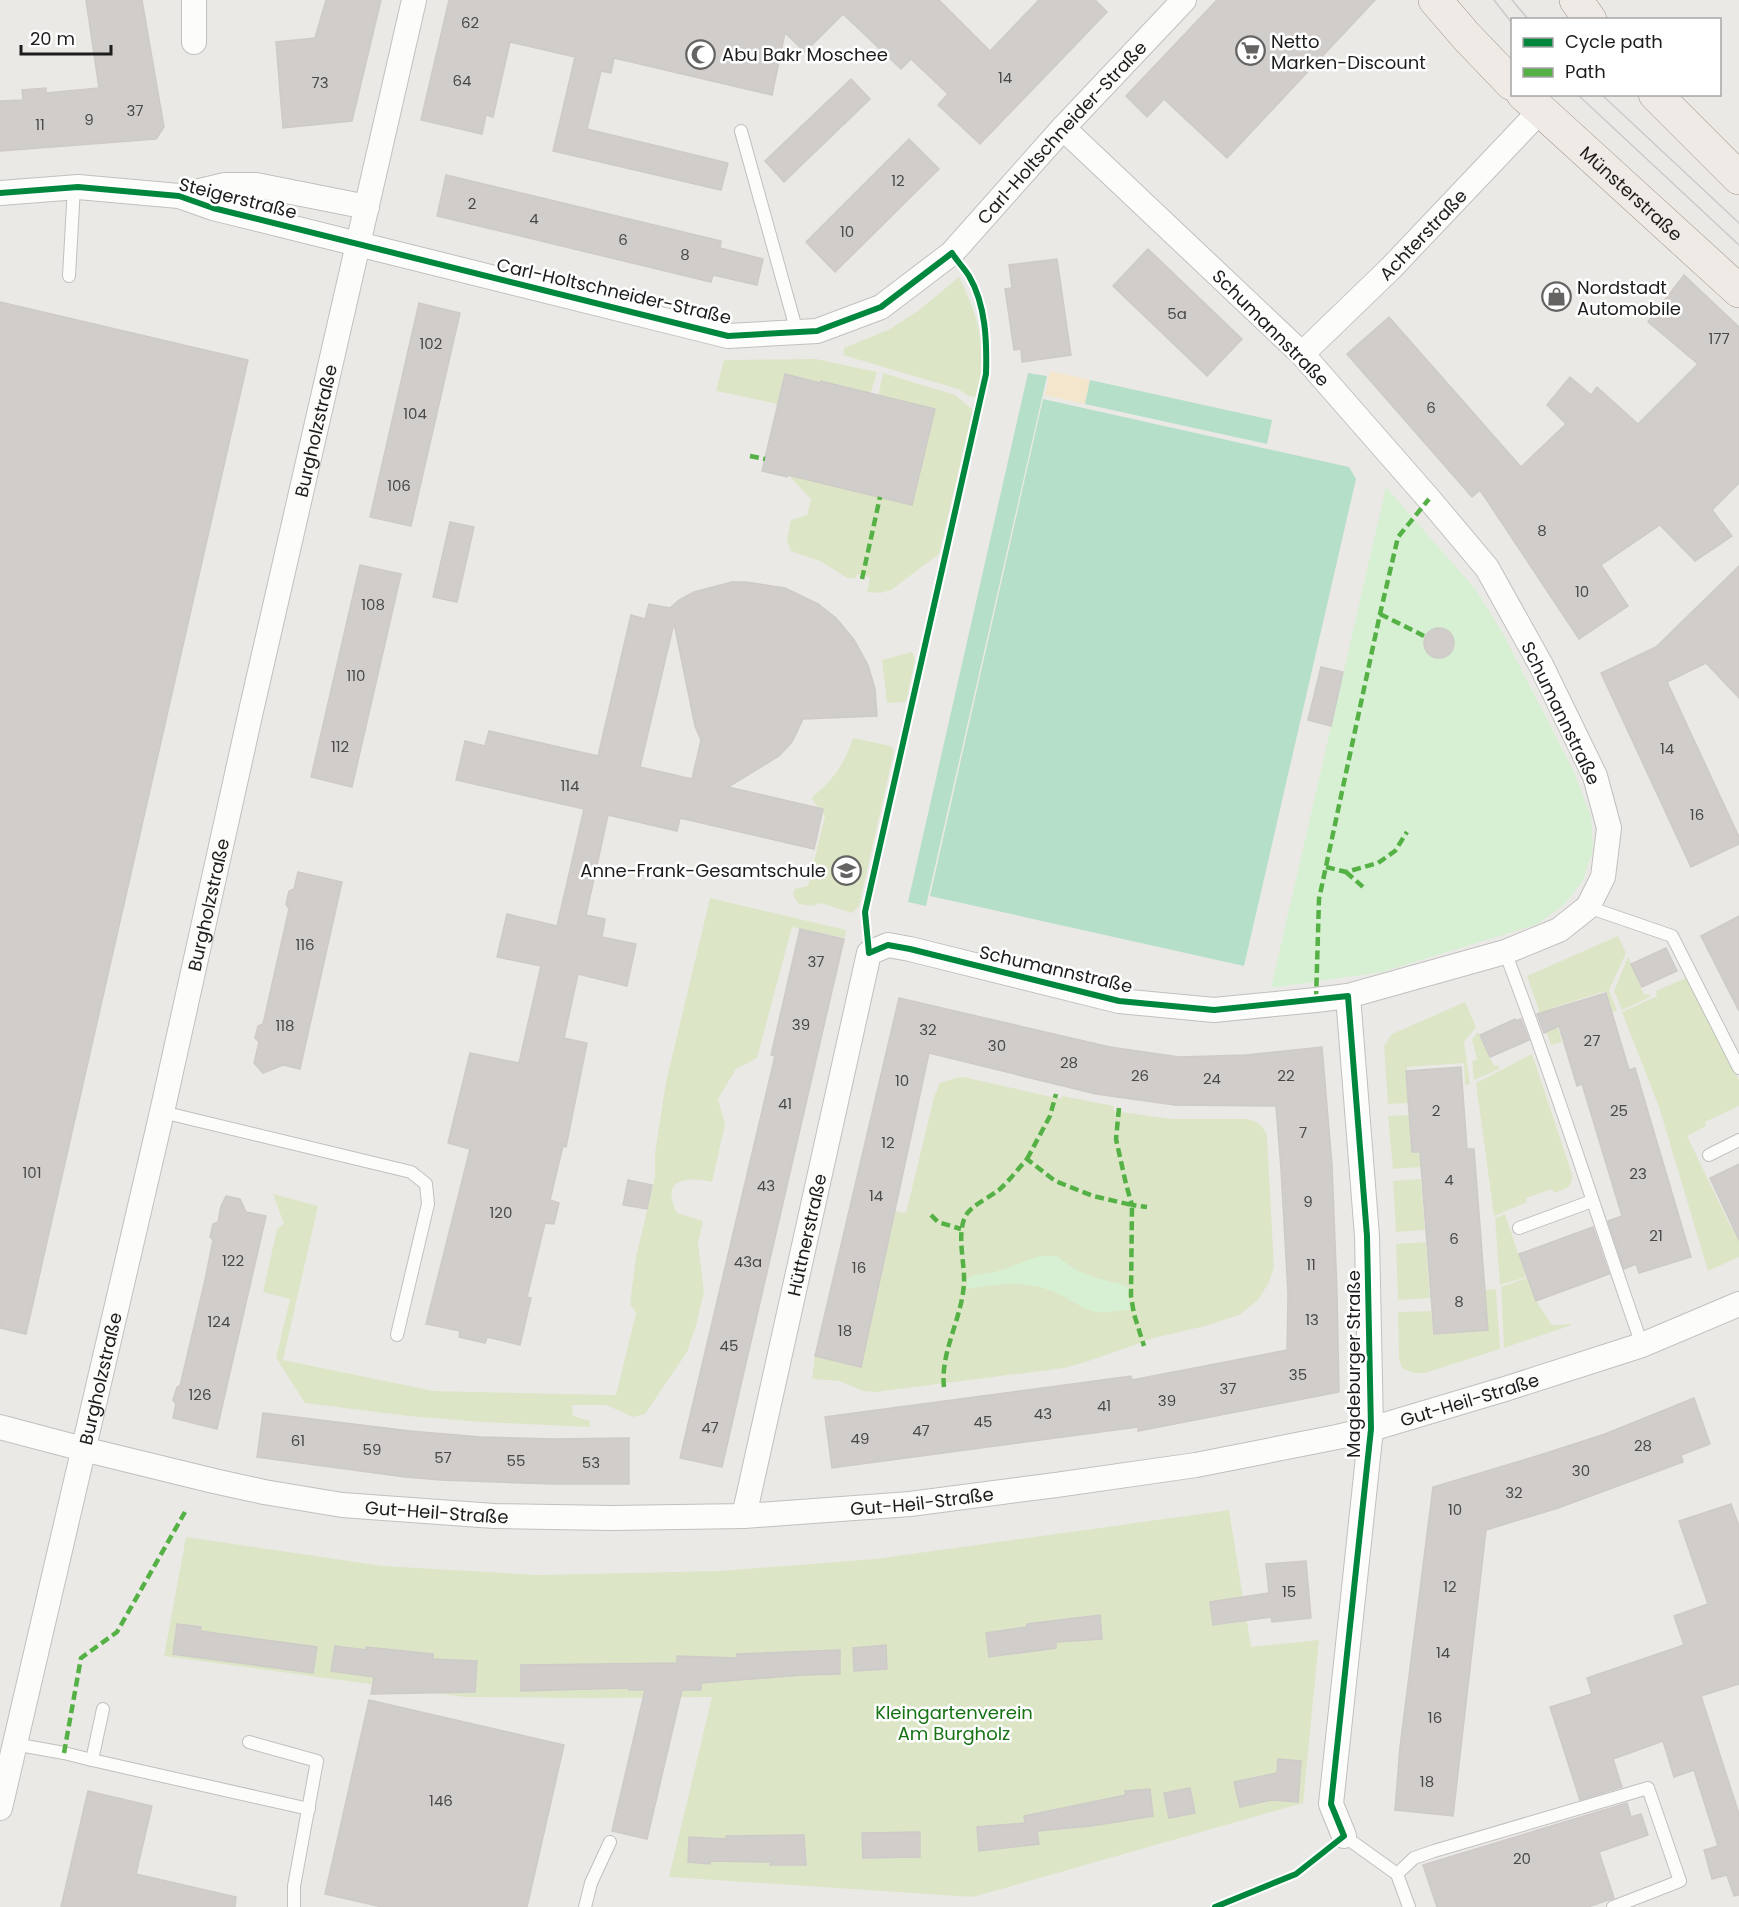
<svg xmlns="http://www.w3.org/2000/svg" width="1739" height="1907" viewBox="0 0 1739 1907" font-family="Poppins,sans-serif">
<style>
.grass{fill:#dce6c7}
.sand{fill:#f3e6cc}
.park{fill:#d7f0d3}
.pitch{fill:#b5dfc8}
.building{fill:#d0cdcb;stroke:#cecac7;stroke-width:1.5;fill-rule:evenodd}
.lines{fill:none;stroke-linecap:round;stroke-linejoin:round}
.service-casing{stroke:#c1c0be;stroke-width:14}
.minor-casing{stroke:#c1c0be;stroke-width:26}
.primary-casing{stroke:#9f9385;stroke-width:34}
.service{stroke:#fcfcfb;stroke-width:12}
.minor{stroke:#fcfcfb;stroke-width:24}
.primary{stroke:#efeae5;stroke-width:33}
.tram{stroke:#cacac9;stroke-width:1.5}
.quiet{stroke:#55b145;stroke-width:4.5;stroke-dasharray:9 4.5;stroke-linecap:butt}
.cycleway-casing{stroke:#fff;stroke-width:10}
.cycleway{stroke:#00873e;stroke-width:6}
.labels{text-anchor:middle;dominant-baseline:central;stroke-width:5;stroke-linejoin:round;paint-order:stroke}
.number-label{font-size:15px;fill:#4a4948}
.poi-label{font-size:18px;fill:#1d1d1d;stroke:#fff;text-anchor:start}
.street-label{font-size:18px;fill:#1d1d1d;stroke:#fff}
.park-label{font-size:18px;fill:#177214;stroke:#fff}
</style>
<rect width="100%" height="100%" fill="#ebe9e6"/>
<g class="grass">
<path d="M959 277C973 304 983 333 982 364 981 375 978 386 976 397L969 396 958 389 843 355 844 348 890 329 918 311Z"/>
<path d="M816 359 877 372 870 396 822 382 820 384 785 375 778 404 716 391 724 360Z"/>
<path d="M883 373 955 395 973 410 939 554 891 590 880 593 867 592 870 577 857 574 856 578H847L822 562 791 551 787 540 791 520 807 515 811 499 788 475 912 504 935 409 922 407 921 405 920 407 909 405V402L908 404 897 402 896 399 895 401 885 399 884 396 878 398Z"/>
<path d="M912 652 915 660 906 702 887 703 882 660Z"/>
<path d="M853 738 891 746 894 751 859 906 852 913 821 903 812 906 799 904 793 895 794 889 808 886 825 816 811 798C835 778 842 768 853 738Z"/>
<path d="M710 898 846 930 845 938 792 927 757 1058 736 1069 718 1099 725 1125 712 1182C686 1176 660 1179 677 1213L703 1221 698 1243 704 1292 696 1326 687 1352 645 1414 633 1417 606 1405H572L573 1416 590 1421V1427L480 1422 408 1416 305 1403 276 1358 290 1299 263 1292 277 1229 284 1224 273 1194 318 1206 283 1360 434 1391 616 1395 636 1313 630 1304 636 1257 655 1177V1153L666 1082Z"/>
<path d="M1618 936 1626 953 1609 990 1617 1011 1612 1012 1606 991 1552 1008 1562 1042 1551 1045 1527 976Z"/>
<path d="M1628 957 1644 995 1649 994 1650 997 1622 1010 1614 991Z"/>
<path d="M1688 977 1739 1080V1106L1705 1122 1706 1126 1687 1136 1730 1225 1739 1237V1257L1708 1271 1659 1107 1622 1012 1657 996 1656 991Z"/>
<path d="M1465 1002 1476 1027 1464 1042 1470 1084 1465 1085 1464 1063 1407 1067 1408 1103 1388 1104 1384 1046 1392 1034Z"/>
<path d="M1478 1032 1494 1066 1499 1065V1069L1474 1080 1472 1061 1477 1060 1472 1039Z"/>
<path d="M1532 1054 1572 1174C1573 1188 1565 1189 1554 1193L1552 1189 1526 1198 1527 1202 1494 1216 1476 1083Z"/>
<path d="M963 1077 1061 1099 1062 1096 1114 1106V1111L1172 1119H1247C1258 1121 1262 1125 1267 1135L1274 1268 1268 1284 1258 1300 1239 1315 1205 1326 1154 1338 1086 1362 1064 1368 876 1392 863 1391 839 1381 812 1379 815 1356 861 1367 895 1211 906 1213 934 1097 940 1083 952 1079Z"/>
<path d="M1409 1115 1412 1152 1420 1153 1421 1167 1393 1169 1388 1116Z"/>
<path d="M1421 1179 1425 1230 1396 1232 1393 1181Z"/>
<path d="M1505 1214 1526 1277 1500 1285 1495 1218Z"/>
<path d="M1426 1242 1430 1298 1398 1300 1396 1244Z"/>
<path d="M1527 1278 1536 1301 1552 1325 1570 1324 1572 1325 1504 1348 1501 1287Z"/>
<path d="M1496 1289 1500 1349 1425 1373H1413L1402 1368 1399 1359 1398 1312 1431 1311 1434 1334 1488 1330 1485 1290Z"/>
<path d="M1229 1510 1251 1647 1319 1640 1303 1803 973 1897 669 1877 712 1697 589 1698 465 1697 164 1656 186 1537 383 1566 538 1575 719 1571 875 1559Z"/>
</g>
<path class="sand" d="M1050 371 1090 380 1085 404 1045 395Z"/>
<g class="park">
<path d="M1386 487 1476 590 1502 632 1574 772 1591 817 1593 849 1583 880 1565 904 1538 924 1382 972 1271 988Z"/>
<path d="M1041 1256H1056L1078 1271 1093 1277 1127 1286 1130 1310C1116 1309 1106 1315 1093 1311 1080 1308 1067 1297 1055 1292 1027 1280 996 1284 967 1289V1280C973 1274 982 1274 990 1273 1008 1270 1024 1260 1041 1256Z"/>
</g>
<g class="pitch">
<path d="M1028 373 1047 376 926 906 908 902Z"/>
<path d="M1090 380 1272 420 1267 444 1085 404Z"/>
<path d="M1043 399 1349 467 1356 479 1244 966 930 896Z"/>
</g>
<g class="building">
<path d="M86 0H142L164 127 156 139 0 151V101L23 100 22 90 46 88V93L99 88Z"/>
<path d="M326 0H381L352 121 283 128 276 42 315 38Z"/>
<path d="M449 0H939L990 51 1039 0H1095L1107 12 980 144 938 105 948 94 911 59 901 69 843 14 805 52 785 33 772 95 614 58 611 73 601 71 587 129 728 163 721 190 553 151 575 57 510 42 493 117 486 115 482 134 421 120Z"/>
<path d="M1217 0H1375L1227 158 1164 99 1147 117 1126 96Z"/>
<path d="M851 79 870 99 784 182 765 161Z"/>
<path d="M909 139 939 169 835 272 806 242Z"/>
<path d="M446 175 721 241 720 248 763 259 757 285 713 275 711 282 437 216Z"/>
<path d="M1148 249 1242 339 1207 376 1113 286Z"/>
<path d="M1057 259 1071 355 1022 362 1021 349 1014 350 1005 289 1012 288 1009 265Z"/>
<path d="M1684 275 1739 327V483L1712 510 1732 536 1695 561 1660 525 1601 565 1628 606 1579 639 1480 490 1472 497 1347 354 1389 317 1521 467 1566 424 1547 405 1570 377 1591 395 1597 387 1638 424 1698 364 1648 322Z"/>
<path d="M0 302 248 360 26 1334 0 1328Z"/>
<path d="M419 303 460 313 411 526 370 517Z"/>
<path d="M785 374 820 383 821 381 935 409 912 505 788 475 787 477 762 471Z"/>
<path d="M450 522 474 527 457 602 433 597Z"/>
<path d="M360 565 401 574 352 787 311 777Z"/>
<path d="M1739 566V698L1706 663 1667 682 1739 837V844L1691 867 1601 673 1656 647Z"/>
<path d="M732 582H746L785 588 818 604 836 618 854 640 868 665 875 689 877 716 803 719 792 742 779 756 728 787 823 809 814 849 680 818 677 831 608 815 586 915 605 919 602 937 636 944 627 986 578 974 564 1038 587 1043 566 1147 563 1146 550 1200 559 1203 554 1224 545 1223 527 1297 531 1298 520 1345 487 1337 485 1343 459 1337 460 1331 426 1324 470 1149 448 1143 470 1053 519 1063 541 966 497 957 507 914 557 926 584 809 456 780 465 741 485 746 489 731 598 756 631 615 645 619 649 604 670 608 679 600 694 592ZM674 623 695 726 701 740 692 779 640 767Z"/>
<circle cx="1439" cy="643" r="15"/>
<path d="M1321 667 1343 672 1331 726 1308 720Z"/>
<path d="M298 872 342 882 300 1069 283 1065 263 1073 254 1063 259 1042 255 1038 258 1026 263 1024 289 909 286 904 289 891 294 889Z"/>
<path d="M1739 916V1011L1701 936Z"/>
<path d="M800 929 844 939 722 1467 680 1458 775 1056 771 1055Z"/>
<path d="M1666 948 1677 971 1642 987 1631 964Z"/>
<path d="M1606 993 1629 1070 1635 1068 1691 1257 1639 1273 1636 1264 1624 1269 1608 1221 1622 1216 1582 1084 1577 1086 1559 1026 1544 1033 1537 1014Z"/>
<path d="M899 998 1110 1047 1179 1057 1246 1055 1322 1047 1332 1165 1337 1292 1339 1392 1138 1431V1427L832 1468 825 1417 1131 1376 1132 1380 1287 1350 1288 1294 1281 1169 1276 1106 1175 1105 1096 1094 929 1053 861 1367 815 1356Z"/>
<path d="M1515 1019 1516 1021 1521 1019 1529 1040 1490 1057 1480 1035Z"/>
<path d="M1461 1067 1467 1149H1474L1488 1330 1434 1334 1420 1152H1412L1406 1071Z"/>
<path d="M1739 1164V1240L1710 1178Z"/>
<path d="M628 1180 652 1185 647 1209 623 1205Z"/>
<path d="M226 1196 240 1199 246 1212 266 1216 217 1429 173 1418 176 1404 173 1400 177 1387 180 1386 205 1280 213 1240 210 1237 213 1224 218 1222 221 1206Z"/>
<path d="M1593 1227 1609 1274 1536 1301 1519 1254Z"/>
<path d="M1694 1398 1710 1444 1681 1455 1683 1462 1558 1508 1486 1530 1453 1816 1395 1810 1400 1747 1433 1487 1540 1455 1605 1434Z"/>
<path d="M263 1413 410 1431 481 1437 553 1439 629 1438V1484H552L441 1480 405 1477 257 1457Z"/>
<path d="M1731 1504 1739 1526V1684L1701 1696 1739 1814V1895L1734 1896 1727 1875 1712 1879 1704 1850 1718 1846 1694 1770 1674 1777 1663 1741 1613 1759 1622 1787 1580 1800 1550 1707 1592 1694 1587 1678 1684 1645 1674 1616 1708 1604 1679 1521Z"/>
<path d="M1306 1561 1311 1618 1272 1622 1271 1617 1213 1625 1210 1602 1269 1593 1266 1564Z"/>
<path d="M1100 1615 1102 1639 1056 1642V1648L989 1657 986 1633 1027 1627V1624Z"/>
<path d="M177 1624 201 1627 200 1631 317 1647 313 1673 173 1654Z"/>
<path d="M886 1645 887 1669 854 1671 853 1648Z"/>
<path d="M335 1646 366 1650V1647L433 1654V1659L477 1661 475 1692 371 1694 374 1677 331 1671Z"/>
<path d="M840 1650V1674L803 1675 701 1683V1690H682L647 1839 612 1831 645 1690H629V1688L521 1691V1665L677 1663V1656L737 1658V1654Z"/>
<path d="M369 1700 564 1745 527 1907H382L325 1894Z"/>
<path d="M1278 1759 1301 1761 1298 1802 1271 1800 1240 1807 1234 1782 1277 1773Z"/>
<path d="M1190 1788 1195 1813 1169 1818 1164 1793Z"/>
<path d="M1150 1789 1153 1816 1091 1826 1037 1831 1039 1844 979 1851 977 1827 1025 1823 1024 1816 1126 1795 1125 1791Z"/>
<path d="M88 1791 152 1806 136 1874 236 1897 235 1907H61Z"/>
<path d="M1627 1803 1631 1817 1641 1814 1648 1835 1599 1852 1614 1898 1588 1907H1437L1423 1865Z"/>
<path d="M920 1832V1857L863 1858 862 1833Z"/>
<path d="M804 1835 806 1865H770L771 1862 710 1861V1864L688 1862 689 1837 726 1839V1836Z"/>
</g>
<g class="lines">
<defs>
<g id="service">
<path d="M741 131 797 332"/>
<path d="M69 276 74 187"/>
<path d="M1588 907 1672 936 1739 1068"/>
<path d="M1505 952C1555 1081 1596 1214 1642 1345"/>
<path d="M162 1112 411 1172 426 1184 428 1204 397 1335"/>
<path d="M1709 1155 1739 1140"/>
<path d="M1519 1228 1592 1201"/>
<path d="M249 1742 317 1761 294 1886V1907"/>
<path d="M14 1744 64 1753 92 1760 103 1709"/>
<path d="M92 1760 309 1809"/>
<path d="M1344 1836 1397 1874 1409 1907"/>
<path d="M1397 1874 1414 1858 1434 1851 1648 1788 1680 1881 1613 1907"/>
<path d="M585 1907 591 1883 610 1842"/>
</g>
<g id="minor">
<path d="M194 42V0"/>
<path id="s1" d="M0 193 78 187 179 196 213 208 728 336 817 331 881 307 952 253 1063 128 1184 0"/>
<path d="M179 196 225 185H256L367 207"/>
<path id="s2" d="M1302 354 1391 268 1540 111"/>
<path id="s3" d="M0 1427 83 1449 214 1481 264 1492 342 1505 494 1516 612 1518 744 1516 910 1504 1056 1485 1196 1465 1337 1437 1371 1429 1505 1389 1642 1345 1739 1304"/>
<path id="s4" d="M744 1516 869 953 888 945 910 949 1119 1001 1214 1010 1316 1000 1348 996 1505 952 1559 930 1588 907 1603 877 1609 828 1595 776 1541 665 1487 568 1429 499 1302 354 1063 128"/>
<path id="s5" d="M0 1808 162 1112 251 711 414 0"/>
<path d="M1344 1836 1331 1804 1371 1429 1367 1236 1348 996"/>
</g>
<g id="primary">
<path d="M1435 0 1466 36 1512 84"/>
<path d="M1576 0 1590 20"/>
<path id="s6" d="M1523 94 1739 291"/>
<path d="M1655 94 1739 178"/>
</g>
</defs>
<use href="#service" class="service-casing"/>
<use href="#minor" class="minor-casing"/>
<use href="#primary" class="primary-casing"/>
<use href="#service" class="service"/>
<use href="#minor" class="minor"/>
<use href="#primary" class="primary"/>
<g class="tram">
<path d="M1494 0 1512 23"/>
<path d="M1512 0 1529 20"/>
<path d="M1577 94 1739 245"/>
<path d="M1601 94 1739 223"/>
</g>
<g class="quiet">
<path d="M750 456 765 459"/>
<path d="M862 579 880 497"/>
<path d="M1380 614 1424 636"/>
<path d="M1326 867 1346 872 1378 863 1395 851 1407 832"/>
<path d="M1346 872 1363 887"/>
<path d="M1316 1000 1319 899 1380 614 1398 537 1429 499"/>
<path d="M1119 1108 1116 1139 1126 1184 1132 1205 1147 1207"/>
<path d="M1027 1159 1050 1116 1056 1094"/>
<path d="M931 1215 938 1222 961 1229"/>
<path d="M944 1387C940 1352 962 1319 964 1283 965 1263 956 1233 966 1215 971 1206 990 1197 999 1190 1009 1181 1018 1169 1027 1159L1055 1181 1093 1196 1132 1205 1131 1296 1134 1314 1144 1346"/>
<path d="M64 1753 81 1658 117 1632 185 1512"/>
</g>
<defs>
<path id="cycleway" d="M0 193 78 187 179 196 213 208 728 336 817 331 881 307 952 253C957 261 964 268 969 276 986 305 987 342 986 374L865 912 869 953 888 945 910 949 1119 1001 1214 1010 1348 996 1367 1236 1371 1429 1331 1804 1344 1836 1296 1874 1215 1907"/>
</defs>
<use href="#cycleway" class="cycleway-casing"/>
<use href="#cycleway" class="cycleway"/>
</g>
<defs>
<symbol id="supermarket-ring" viewBox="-11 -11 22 22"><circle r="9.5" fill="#fff" stroke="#656463" stroke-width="1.5"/><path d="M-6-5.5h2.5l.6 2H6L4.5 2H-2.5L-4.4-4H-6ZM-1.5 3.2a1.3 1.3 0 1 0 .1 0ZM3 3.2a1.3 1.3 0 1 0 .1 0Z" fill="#656463"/></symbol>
<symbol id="mosque-ring" viewBox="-11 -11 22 22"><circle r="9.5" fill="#fff" stroke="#656463" stroke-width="1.5"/><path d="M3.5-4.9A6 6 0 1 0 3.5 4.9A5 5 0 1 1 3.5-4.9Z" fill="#656463"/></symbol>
<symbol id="shop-ring" viewBox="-11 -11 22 22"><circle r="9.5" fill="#fff" stroke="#656463" stroke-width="1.5"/><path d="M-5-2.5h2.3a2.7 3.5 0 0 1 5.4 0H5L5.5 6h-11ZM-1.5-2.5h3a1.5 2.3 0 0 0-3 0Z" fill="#656463"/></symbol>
<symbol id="school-ring" viewBox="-11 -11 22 22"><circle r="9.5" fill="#fff" stroke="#656463" stroke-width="1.5"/><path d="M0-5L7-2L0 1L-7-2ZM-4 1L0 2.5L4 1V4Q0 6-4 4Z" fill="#656463"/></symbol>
</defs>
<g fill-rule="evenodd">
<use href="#supermarket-ring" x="1234" y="34" width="33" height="33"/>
<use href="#mosque-ring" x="684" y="38" width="33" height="33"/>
<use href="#shop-ring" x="1540" y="280" width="33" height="33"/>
<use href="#school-ring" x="830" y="854" width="33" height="33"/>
</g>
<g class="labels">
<g class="number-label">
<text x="470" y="22">62</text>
<text x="1005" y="77">14</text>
<text x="462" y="80">64</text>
<text x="320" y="82">73</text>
<text x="135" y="110">37</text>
<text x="89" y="119">9</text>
<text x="40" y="124">11</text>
<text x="898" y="180">12</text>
<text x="472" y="203">2</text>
<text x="534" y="218">4</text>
<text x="847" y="231">10</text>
<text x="623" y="239">6</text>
<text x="685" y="254">8</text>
<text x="1177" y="313">5a</text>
<text x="1719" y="338">177</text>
<text x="431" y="343">102</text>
<text x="1431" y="407">6</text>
<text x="415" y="413">104</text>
<text x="399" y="485">106</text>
<text x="1542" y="530">8</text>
<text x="1582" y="591">10</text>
<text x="373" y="604">108</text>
<text x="356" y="675">110</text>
<text x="340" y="746">112</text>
<text x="1667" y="748">14</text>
<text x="570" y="785">114</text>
<text x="1697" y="814">16</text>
<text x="305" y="944">116</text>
<text x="816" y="961">37</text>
<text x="801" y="1024">39</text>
<text x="285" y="1025">118</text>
<text x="928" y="1029">32</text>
<text x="1592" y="1040">27</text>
<text x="997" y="1045">30</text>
<text x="1069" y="1062">28</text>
<text x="1140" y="1075">26</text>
<text x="1286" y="1075">22</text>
<text x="1212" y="1078">24</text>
<text x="902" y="1080">10</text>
<text x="785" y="1103">41</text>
<text x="1436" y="1110">2</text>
<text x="1619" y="1110">25</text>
<text x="1303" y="1132">7</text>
<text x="888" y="1142">12</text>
<text x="32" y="1172">101</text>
<text x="1638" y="1173">23</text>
<text x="1449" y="1179">4</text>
<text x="766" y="1185">43</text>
<text x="876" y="1195">14</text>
<text x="1308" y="1201">9</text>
<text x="501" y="1212">120</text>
<text x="1656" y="1235">21</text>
<text x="1454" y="1238">6</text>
<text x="233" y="1260">122</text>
<text x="748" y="1261">43a</text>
<text x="1311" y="1264">11</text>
<text x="859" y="1267">16</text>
<text x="1459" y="1301">8</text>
<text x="1312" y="1319">13</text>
<text x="219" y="1321">124</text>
<text x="845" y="1330">18</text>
<text x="729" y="1345">45</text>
<text x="1298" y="1374">35</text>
<text x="1228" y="1388">37</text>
<text x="200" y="1394">126</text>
<text x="1167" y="1400">39</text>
<text x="1104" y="1405">41</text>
<text x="1043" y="1413">43</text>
<text x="983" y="1421">45</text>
<text x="710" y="1427">47</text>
<text x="921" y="1430">47</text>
<text x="860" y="1438">49</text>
<text x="298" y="1440">61</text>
<text x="1643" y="1445">28</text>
<text x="372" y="1449">59</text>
<text x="443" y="1457">57</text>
<text x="516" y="1460">55</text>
<text x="591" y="1462">53</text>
<text x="1581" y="1470">30</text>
<text x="1514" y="1492">32</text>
<text x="1455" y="1509">10</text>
<text x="1450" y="1586">12</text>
<text x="1289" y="1591">15</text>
<text x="1443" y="1652">14</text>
<text x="1435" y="1717">16</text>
<text x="1427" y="1781">18</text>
<text x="441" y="1800">146</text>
<text x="1522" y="1858">20</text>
</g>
<g class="poi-label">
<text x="1271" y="41">Netto<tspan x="1271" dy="21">Marken-Discount</tspan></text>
<text x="722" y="54">Abu Bakr Moschee</text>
<text x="1577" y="287">Nordstadt<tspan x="1577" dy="21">Automobile</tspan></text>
<text x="826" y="870" text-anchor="end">Anne-Frank-Gesamtschule</text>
</g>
<g class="street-label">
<text stroke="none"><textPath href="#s1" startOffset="1156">Carl-Holtschneider-Straße</textPath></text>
<text stroke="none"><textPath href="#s6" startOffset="147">Münsterstraße</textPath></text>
<text transform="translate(238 198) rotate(14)">Steigerstraße</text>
<text stroke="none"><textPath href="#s2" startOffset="170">Achterstraße</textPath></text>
<text transform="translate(614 291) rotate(13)">Carl-Holtschneider-Straße</text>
<text transform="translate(1271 328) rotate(45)">Schumannstraße</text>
<text stroke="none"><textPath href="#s5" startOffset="1413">Burgholzstraße</textPath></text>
<text transform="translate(1561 713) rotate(64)">Schumannstraße</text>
<text stroke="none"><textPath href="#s5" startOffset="927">Burgholzstraße</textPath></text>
<text transform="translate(1056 969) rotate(13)">Schumannstraße</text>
<text stroke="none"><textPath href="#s4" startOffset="288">Hüttnerstraße</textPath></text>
<text transform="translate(1353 1364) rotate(-90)">Magdeburger Straße</text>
<text stroke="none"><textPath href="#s5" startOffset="441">Burgholzstraße</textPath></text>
<text stroke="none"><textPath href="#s3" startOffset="1490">Gut-Heil-Straße</textPath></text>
<text stroke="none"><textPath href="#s3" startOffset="932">Gut-Heil-Straße</textPath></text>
<text stroke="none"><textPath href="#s3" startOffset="446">Gut-Heil-Straße</textPath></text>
</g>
<g class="park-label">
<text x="954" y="1712">Kleingartenverein<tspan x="954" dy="21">Am Burgholz</tspan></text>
</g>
</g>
<rect x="1511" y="18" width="210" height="78" fill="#ffffff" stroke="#a5a5a5" stroke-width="1.5"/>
<rect x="1523" y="38" width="30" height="9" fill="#00873e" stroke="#a5a5a5" stroke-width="1.5"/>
<text x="1565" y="48" font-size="18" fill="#1d1d1d">Cycle path</text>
<rect x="1523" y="68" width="30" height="9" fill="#55b145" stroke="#a5a5a5" stroke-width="1.5"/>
<text x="1565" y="78" font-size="18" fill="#1d1d1d">Path</text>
<path d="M21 45v9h90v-9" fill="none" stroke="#1d1d1d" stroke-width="3"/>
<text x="30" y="45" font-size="18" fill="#1d1d1d" stroke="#ffffff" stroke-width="4.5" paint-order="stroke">20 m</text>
</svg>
